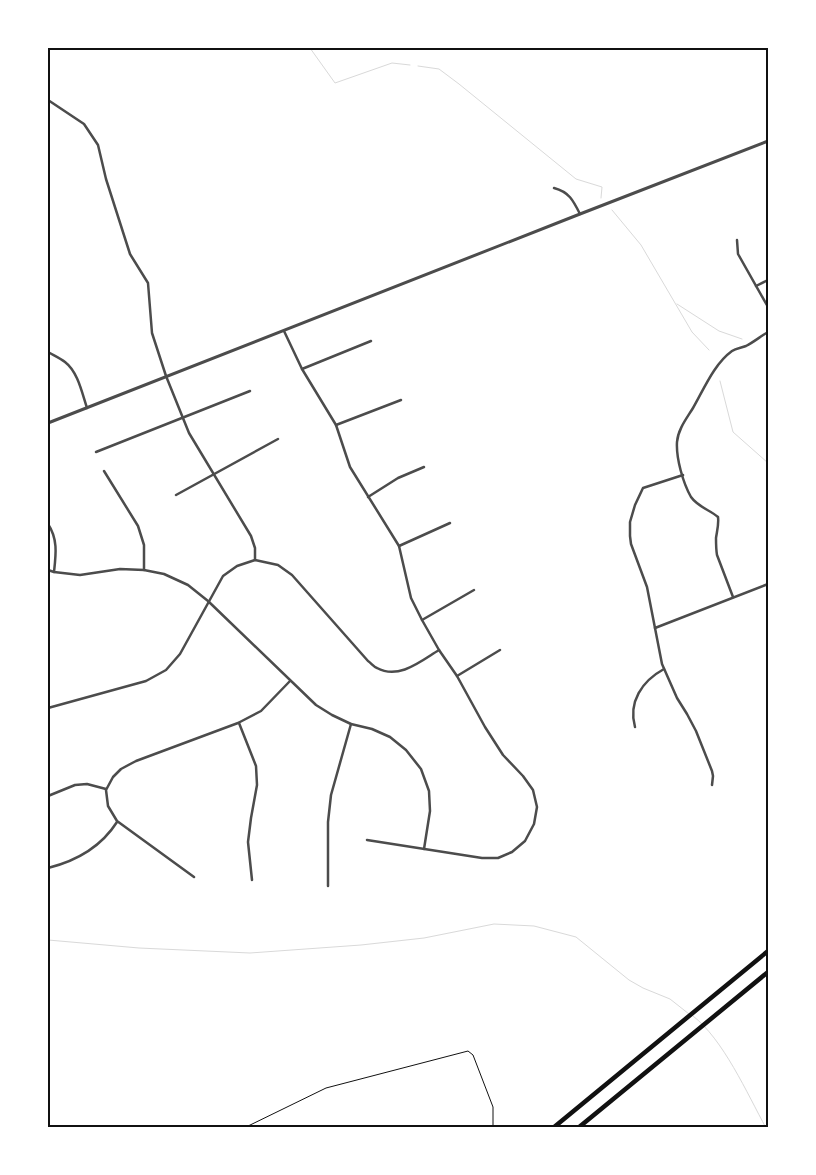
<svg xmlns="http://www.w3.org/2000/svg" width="816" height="1175" viewBox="0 0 816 1175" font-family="'Alegreya Sans',sans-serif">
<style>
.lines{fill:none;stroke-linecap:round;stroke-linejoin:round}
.stream{stroke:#d9d9d9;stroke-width:1}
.path{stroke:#111;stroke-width:1}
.minor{stroke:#4c4c4c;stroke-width:2.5}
.tertiary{stroke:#4c4c4c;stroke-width:3}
.primary{stroke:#111;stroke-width:4.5}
.neatline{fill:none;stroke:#111;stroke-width:2}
</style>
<rect width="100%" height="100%" fill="#fff"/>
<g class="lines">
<g class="stream">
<path d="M310 48 335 83 392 63 410 65"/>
<path d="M418 66 439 69 459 84 576 179 602 187 601 198"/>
<path d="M612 210 641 245 692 332 709 350"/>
<path d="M677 304 719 331 742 339"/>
<path d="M720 381 733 432 768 463"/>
<path d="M48 940 139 948 250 953 361 945 424 938 494 924 534 926 576 937 629 980 643 988 670 999 689 1014"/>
<path d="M693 1016C723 1039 747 1093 766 1128"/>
</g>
<path class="path" d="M244 1128 326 1088 468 1051 473 1055 493 1107V1128"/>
<g class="minor">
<path d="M48 100 84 124 98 145 106 179 130 254 148 283 152 333 166 376 189 433 251 536 255 548V560"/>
<path d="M554 188C569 192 573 200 580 214"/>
<path d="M737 240 738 254 768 307"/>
<path d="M756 286 768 280"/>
<path d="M284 331 302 369 336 425 350 467 399 546 411 598 422 620 439 650 457 676 485 727 503 755 523 776 533 790 537 807 534 824 525 841 512 852 498 858H482L367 840"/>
<path d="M48 352C53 355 60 358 65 362 78 372 82 393 87 408"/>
<path d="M302 369 371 341"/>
<path d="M336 425 401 400"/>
<path d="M96 452 250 391"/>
<path d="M104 471 138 526 144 545V570"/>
<path d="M683 475 643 488 635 505 630 522V536L631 544 647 587 662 664 677 698 687 714 696 731 712 771 713 776 712 785"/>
<path d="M176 495 278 439"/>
<path d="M368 497 398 478 424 467"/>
<path d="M48 524C58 539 56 554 54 572"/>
<path d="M399 546 450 523"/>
<path d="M48 570 54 572 80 575 120 569 144 570 164 574 188 585 208 601 316 705 332 715 351 724 372 729 390 737 406 750 421 769 429 791 430 811 424 849"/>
<path d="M733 597 717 555C716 549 716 544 716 538 717 531 719 524 718 517 710 510 698 507 691 497 683 483 676 458 677 442 678 429 687 418 693 408 704 389 714 364 732 351 736 348 741 348 746 346 754 342 761 336 768 332"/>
<path d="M422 620 474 590"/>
<path d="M655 628 768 584"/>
<path d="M457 676 500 650"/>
<path d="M48 708 146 681 166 670 180 654 223 576 237 566 255 560 278 565 292 575 368 661C371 663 374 667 377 668 399 680 421 661 439 650"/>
<path d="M239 723 256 766 257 785 251 818 248 842 252 880"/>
<path d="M635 727C628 702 642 681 664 669"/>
<path d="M48 796 75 785 87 784 106 789"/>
<path d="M48 868C76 861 101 847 117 822"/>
<path d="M194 877 117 821 108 806 106 790 113 777 121 769 136 761 238 723 261 711 290 681"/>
<path d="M328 886V822L331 795 351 724"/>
</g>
<path class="tertiary" d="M48 423 580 214 768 141"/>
<g class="primary">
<path d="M553 1128 768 951"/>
<path d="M578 1128 768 972"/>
</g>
</g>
<rect width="816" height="1175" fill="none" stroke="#ffffff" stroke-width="98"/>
<rect x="49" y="49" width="718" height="1077" class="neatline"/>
</svg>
